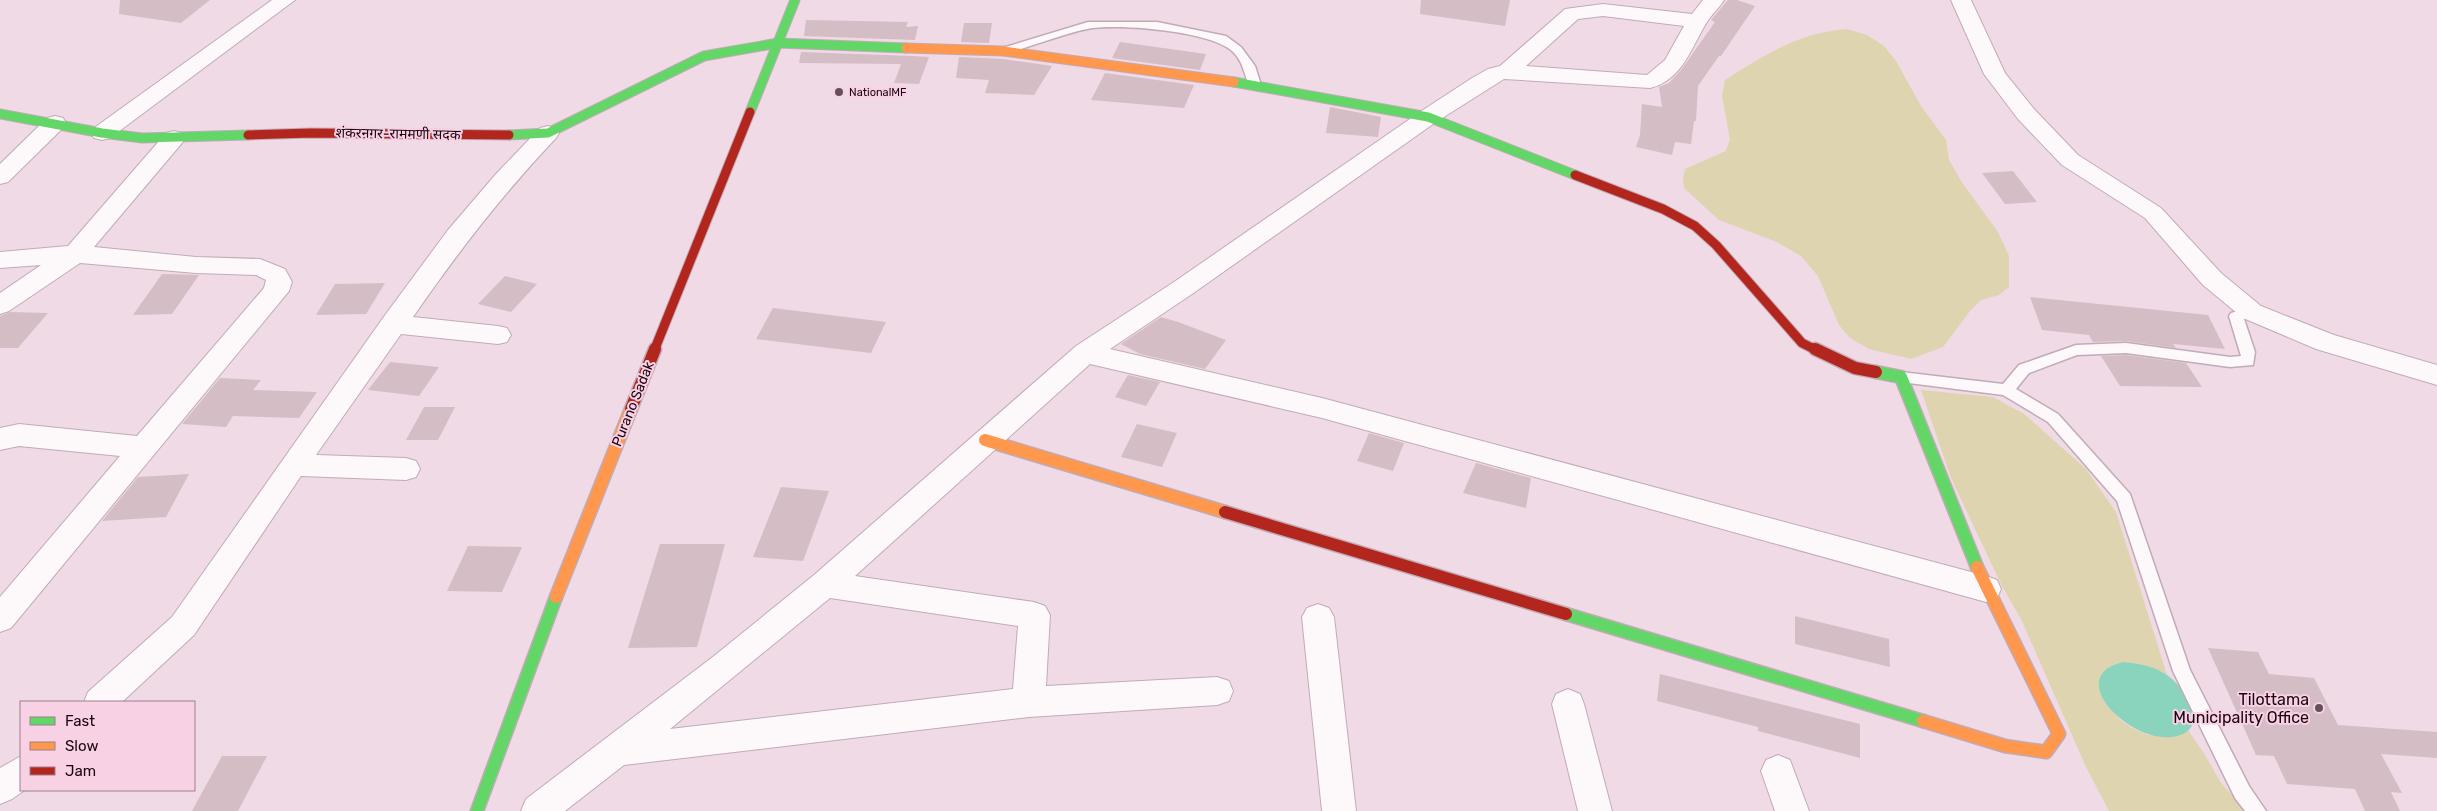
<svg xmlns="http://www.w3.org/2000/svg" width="2437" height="811" viewBox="0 0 2437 811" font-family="Rubik,'Noto Sans Devanagari',sans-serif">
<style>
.green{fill:#ded4af}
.water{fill:#8ad4bd}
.building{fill:#d5bdc5}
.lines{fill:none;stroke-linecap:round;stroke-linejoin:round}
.lane-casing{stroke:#c1abb6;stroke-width:3}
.street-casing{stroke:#c1abb6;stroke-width:2}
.fast-far1-casing{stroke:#c1abb6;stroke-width:11}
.fast-casing{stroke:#c1abb6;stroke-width:15}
.slow-far1-casing{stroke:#c1abb6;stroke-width:11}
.slow-casing{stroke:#c1abb6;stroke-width:15}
.jam-far1-casing{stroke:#c1abb6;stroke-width:11}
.jam-casing{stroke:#c1abb6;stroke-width:15}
.lane{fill:#fdf9fb;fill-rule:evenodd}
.street{fill:#fdf9fb;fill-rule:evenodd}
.fast-far1{stroke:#63d668;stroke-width:9}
.fast{stroke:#63d668;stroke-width:12}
.slow-far1{stroke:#ff974d;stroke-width:9}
.slow{stroke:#ff974d;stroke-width:12}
.jam-far1{stroke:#b3261e;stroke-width:9}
.jam{stroke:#b3261e;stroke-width:12}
.poi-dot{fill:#64505a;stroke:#f9d1e4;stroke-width:2}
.labels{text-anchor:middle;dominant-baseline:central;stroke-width:4;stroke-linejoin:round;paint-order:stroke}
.far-poi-label{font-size:11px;fill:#19050f;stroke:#f9d1e4;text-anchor:start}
.street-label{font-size:14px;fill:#19050f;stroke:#f9d1e4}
.near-poi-label{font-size:16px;fill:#19050f;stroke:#f9d1e4;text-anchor:end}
</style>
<rect width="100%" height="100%" fill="#f0dae5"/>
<g class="green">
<path d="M1847 29 1867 35 1884 46 1896 61 1921 106 1946 140 1949 160 1963 184 1998 232 2009 256V287L1999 295 1981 300 1970 311 1943 347 1911 359 1869 349 1850 338 1839 325 1818 276 1801 256 1777 242 1719 220 1684 188 1683 178 1685 169 1726 151 1730 139 1722 96 1725 80C1766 54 1798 33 1847 29Z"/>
<path d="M1921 390 1993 397 2024 414 2086 469 2116 512 2167 675C2145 663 2111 651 2099 681L2118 718 2132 728 2148 735 2178 736 2188 730 2205 755 2221 783 2246 811H2109L2086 767 2022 621 2002 586 1951 478Z"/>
</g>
<path class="water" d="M2123 662C2139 663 2153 666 2167 675 2187 689 2213 732 2171 737 2128 742 2063 676 2123 662Z"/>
<g class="building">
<path d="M120 0H210L181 23 119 14Z"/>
<path d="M1421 0H1510L1505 26 1420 14Z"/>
<path d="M1728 0H1737L1755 6 1721 56H1719L1698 86 1696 121H1694L1691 144 1675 142 1672 155 1636 147 1640 135 1642 104 1662 107 1659 87 1669 83 1681 70 1715 22 1711 20Z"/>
<path d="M806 20 908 22 906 27 918 26 915 40 804 36Z"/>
<path d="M964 23H992L989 43 961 42Z"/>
<path d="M1120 42 1206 54 1200 70 1112 58Z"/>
<path d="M801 52 912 56 929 57 919 84 894 83 901 64 799 63Z"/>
<path d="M959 57 1003 59 1052 66 1034 95 985 93 989 80 956 78Z"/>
<path d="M1105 73 1194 85 1184 108 1091 100Z"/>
<path d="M1330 107 1381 117 1378 137 1326 133Z"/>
<path d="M2013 171 2037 202 2005 204 1982 173Z"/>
<path d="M162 274 199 275 172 314 133 315Z"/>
<path d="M505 276 537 284 511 312 478 304Z"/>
<path d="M385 283 366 314 316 315 335 284Z"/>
<path d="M2030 297 2208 315 2225 349 2173 344 2176 348 2126 341 2093 342 2089 335 2042 330Z"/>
<path d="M773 308 886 322 871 353 756 339Z"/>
<path d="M10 312 48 313 18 348H0V316Z"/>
<path d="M1161 317 1178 322 1226 340 1205 369 1140 354 1121 344Z"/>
<path d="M2126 355 2186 363 2202 387 2120 386 2101 356Z"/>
<path d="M390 362 439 367 419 396 368 390Z"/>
<path d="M1128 375 1160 382 1146 406 1115 397Z"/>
<path d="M220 378 261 380 253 390 317 392 299 418 233 416 226 427 182 424Z"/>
<path d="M424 407H455L438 440H406Z"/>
<path d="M1137 424 1177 433 1162 467 1121 457Z"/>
<path d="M1369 433 1404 443 1393 471 1357 461Z"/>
<path d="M1476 463 1531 478 1526 508 1463 493Z"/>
<path d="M189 474 166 517 102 521 138 477Z"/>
<path d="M781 487 829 491 803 561 753 557Z"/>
<path d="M660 544H725L697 647 628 648Z"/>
<path d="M468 546 522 547 502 592 447 591Z"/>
<path d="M1795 616 1889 639 1890 667 1795 644Z"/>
<path d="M2208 648 2258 652 2269 674 2314 678 2338 725 2437 732V758L2381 754 2402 793 2391 792 2400 811H2365L2355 789 2287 784 2274 756 2256 755Z"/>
<path d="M1660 674 1860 724V758L1758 731V727L1657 701Z"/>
<path d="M222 756H267L238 811H192Z"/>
</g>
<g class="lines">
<defs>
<g id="lane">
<path d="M1088 22H1157L1226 36 1241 47 1255 66 1261 85 1259 88H1251C1243 75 1245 63 1232 51 1210 31 1117 23 1087 29 1059 35 1031 47 1003 54L997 51 999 49Z"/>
<path d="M2252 307 2259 312 2257 315 2244 319 2255 352 2253 365 2230 367 2126 353 2077 355 2029 373 2016 389 2058 414 2130 494 2190 670 2249 786 2266 811H2245L2235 798 2173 671 2117 501 2048 422 2003 395 1901 382 1896 381 1894 377 1896 373 1901 372 2003 384 2019 365 2076 345 2126 343 2230 357 2241 356 2229 316 2231 313Z"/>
</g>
<g id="street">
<path d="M272 0H295L110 138 102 140 94 138 91 133 94 128Z"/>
<path d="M1703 0H1724C1720 7 1714 12 1709 19 1692 44 1684 80 1650 88L1504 79 1436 122 1192 294 1110 349 1322 398 1986 576 1997 580 2001 589 1997 598 1986 602 1322 418 1090 364 855 576 1034 602 1045 606 1050 615 1046 686 1217 677 1229 681 1233 691 1229 701 1217 705 1029 717 624 765 565 811H521L526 799 714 656 814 575 1076 346 1174 282 1420 112 1472 78 1488 69 1500 66 1565 9 1603 4 1692 14ZM1603 16 1684 26 1665 60 1647 75 1526 66 1578 19ZM830 598 1018 626 1013 689 670 729Z"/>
<path d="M1951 0H1971L2005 73 2034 109 2078 155 2161 208 2221 273 2261 306 2334 335 2437 365V385L2316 349 2243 318 2203 285 2145 218 2062 165 2018 119 1984 74Z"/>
<path d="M55 116 63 118 66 123 63 128 8 182 0 184V164L47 118Z"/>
<path d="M548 126 556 128 559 133 556 138C501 196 458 252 413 317L498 326 507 328 511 335 507 342 498 344 401 334 316 455 406 458 416 461 420 469 416 477 406 480 301 476 194 635 122 702H84L88 692 172 617 383 318 448 230 496 174 540 128Z"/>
<path d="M174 131 182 133 185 138 182 143 94 247 196 257 260 259 285 269 292 282 289 291 11 628 0 632V597L120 456 19 446 0 450V428L19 424 137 436 264 288 266 280 256 275 196 273 80 263 9 311 0 314V293L41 265 0 268V252L68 246 166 133Z"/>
<path d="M1318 604 1329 608 1334 617 1356 811H1322L1302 617 1307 608Z"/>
<path d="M1568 689 1580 694 1584 704 1612 811H1578L1552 704 1556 694Z"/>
<path d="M1778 755 1790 760 1809 811H1775L1761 771 1766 760Z"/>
<path d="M21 756V790H25L12 799 0 804V768Z"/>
</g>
<g id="fast-far1">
<path d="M1234 82 1428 117 1575 175"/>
<path d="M750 112 795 0"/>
<path d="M0 114 102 133 142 138 248 135"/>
<path d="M509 135 548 133 704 56 778 43 906 48"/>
</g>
<g id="fast">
<path d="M1876 372 1901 377 1977 567"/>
<path d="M1566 614 1923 721"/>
<path d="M477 811 556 597"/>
</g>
<path id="slow-far1" d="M906 48 1003 51 1234 82"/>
<g id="slow">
<path d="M985 440 1225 512"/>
<path d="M556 597 631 409"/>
<path d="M1923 721 2005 746 2046 752 2059 734 1977 567"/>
</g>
<g id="jam-far1">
<path d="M248 135 311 133 509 135"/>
<path d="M1575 175 1663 209 1695 226 1716 245 1802 343 1818 351"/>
<path d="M654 351 750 112"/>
</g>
<g id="jam">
<path d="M1815 349 1855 368 1876 372"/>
<path d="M631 409 655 349"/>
<path d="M1225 512 1566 614"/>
</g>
</defs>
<use href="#lane" class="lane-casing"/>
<use href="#street" class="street-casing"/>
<use href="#fast-far1" class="fast-far1-casing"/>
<use href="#fast" class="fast-casing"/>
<use href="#slow-far1" class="slow-far1-casing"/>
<use href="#slow" class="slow-casing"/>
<use href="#jam-far1" class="jam-far1-casing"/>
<use href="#jam" class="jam-casing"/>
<use href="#lane" class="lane"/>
<use href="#street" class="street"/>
<use href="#fast-far1" class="fast-far1"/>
<use href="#fast" class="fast"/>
<use href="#slow-far1" class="slow-far1"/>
<use href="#slow" class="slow"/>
<use href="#jam-far1" class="jam-far1"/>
<use href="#jam" class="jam"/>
</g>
<g class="poi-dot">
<circle cx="839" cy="92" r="5"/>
<circle cx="2319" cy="708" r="5"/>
</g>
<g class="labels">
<g class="far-poi-label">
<text x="849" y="92">NationalMF</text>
</g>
<g class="street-label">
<text transform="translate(398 134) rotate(1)">शंकरनगर-राममणी सदक</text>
<text transform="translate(633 404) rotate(-68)">Purano Sadak</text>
</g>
<g class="near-poi-label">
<text x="2309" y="699">Tilottama<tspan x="2309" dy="18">Municipality Office</tspan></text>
</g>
</g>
<rect x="20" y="701" width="175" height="90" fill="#f9d1e4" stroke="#9f7f8f"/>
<rect x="30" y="717" width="25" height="8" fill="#63d668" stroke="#9f7f8f"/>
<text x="65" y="726" font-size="15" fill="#19050f">Fast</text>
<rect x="30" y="742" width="25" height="8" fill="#ff974d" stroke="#9f7f8f"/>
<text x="65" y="751" font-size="15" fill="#19050f">Slow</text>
<rect x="30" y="767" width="25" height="8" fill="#b3261e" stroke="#9f7f8f"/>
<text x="65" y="776" font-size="15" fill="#19050f">Jam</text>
</svg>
